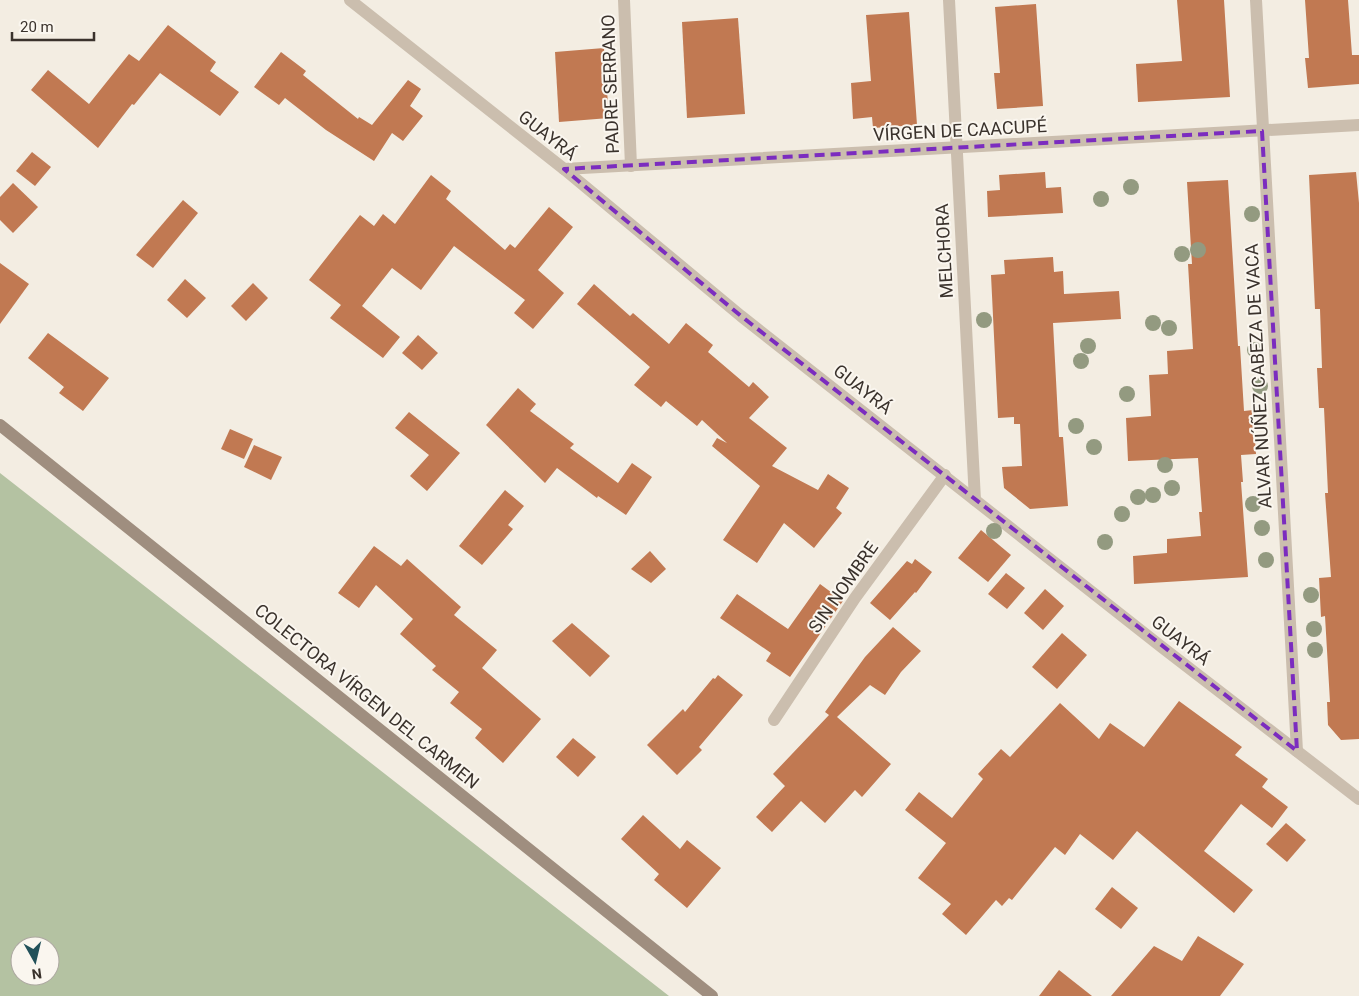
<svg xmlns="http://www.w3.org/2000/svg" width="1359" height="996" viewBox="0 0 1359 996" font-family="Roboto,sans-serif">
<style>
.green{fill:#b4c2a2;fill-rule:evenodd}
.building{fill:#c17952}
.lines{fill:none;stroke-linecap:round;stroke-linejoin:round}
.street{stroke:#cbbeae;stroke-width:12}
.secondary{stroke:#9f8e7f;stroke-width:12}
.tree{fill:#939a80}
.marked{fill:none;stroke:#7b2cbf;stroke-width:4;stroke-dasharray:10 6;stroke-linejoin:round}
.labels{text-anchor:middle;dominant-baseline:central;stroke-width:4;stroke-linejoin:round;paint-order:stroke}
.street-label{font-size:18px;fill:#3a322c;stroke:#faf6ef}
</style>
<rect width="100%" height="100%" fill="#f3ede2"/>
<path class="green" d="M0 473 669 996H0ZM20 946H50V976H20Z"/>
<g class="building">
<path d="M1177 0H1224L1230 97 1138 102 1136 64 1182 61Z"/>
<path d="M1305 0H1348L1352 55H1359V84L1308 88 1305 58H1309Z"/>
<path d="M1036 4 1043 106 997 109 994 73H1000L995 7Z"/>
<path d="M909 12 917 125 873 128 872 117 853 119 851 83 871 81 866 15Z"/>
<path d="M738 18 745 114 687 118 682 22Z"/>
<path d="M168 25 216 62 210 71 239 92 220 116 160 73 134 105 132 104 98 148 31 90 48 70 89 104 129 54 139 61Z"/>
<path d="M604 48 609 118 559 122 555 52Z"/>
<path d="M281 52 306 71 303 75 358 119 359 117 372 125 408 80 421 89 410 106 423 116 403 141 392 133 374 161 326 130 285 98 279 105 254 87Z"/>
<path d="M32 152 51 167 35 186 16 171Z"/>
<path d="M1045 172 1046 188 1061 187 1063 213 988 217 987 191 1000 190 999 175Z"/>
<path d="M1356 172 1359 203V739L1341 740 1328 725 1327 702H1330L1325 616 1321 617 1319 578 1331 577 1325 493H1328L1324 408H1319L1317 368H1322L1320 309H1315L1309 175Z"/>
<path d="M431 175 451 191 446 199 505 250 510 244 515 248 549 207 573 227 538 270 564 293 533 329 514 313 525 300 454 246 421 290 392 268 362 306 400 337 383 358 330 318 341 305 309 280 360 215 374 226 383 214 395 224Z"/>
<path d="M1228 180 1238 346H1240L1244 411 1253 410 1256 454 1241 455 1243 482H1241L1248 577 1134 584 1133 556 1167 553V539L1201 536 1199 512H1202L1198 458 1128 461 1126 418 1151 416 1149 375 1168 374 1167 351 1193 349 1188 264H1192L1187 182Z"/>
<path d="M13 183 38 207 13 233 0 220V197Z"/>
<path d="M183 200 198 213 153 268 136 255Z"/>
<path d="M1053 257 1054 272 1063 271 1064 294 1119 291 1121 319 1053 323 1059 437H1063L1068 506 1030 509 1004 488 1002 467 1022 466 1020 424H1014V417L998 418 991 275 1005 274 1004 260Z"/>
<path d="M0 263 29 284 0 324Z"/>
<path d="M185 279 206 298 187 318 167 300Z"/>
<path d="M253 283 268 298 246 321 231 306Z"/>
<path d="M594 284 630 316 633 313 669 344 686 323 713 345 708 352 749 387 753 382 769 397 749 418 787 448 772 466 818 490 828 474 849 488 836 508 842 513 814 548 784 523 757 563 723 540 760 486 712 446 717 438 727 443 702 420 697 426 666 401 661 407 634 385 650 367 577 304Z"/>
<path d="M48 333 109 378 83 411 59 393 64 387 28 358Z"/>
<path d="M418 335 438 353 422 370 402 353Z"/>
<path d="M518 388 536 404 530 411 574 444 570 448 618 483 632 463 652 477 626 515 598 496 597 498 557 468 545 483 486 425Z"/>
<path d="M409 412 460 453 427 491 410 476 429 455 395 428Z"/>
<path d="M230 429 253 439 244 459 221 449Z"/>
<path d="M254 445 282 457 271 480 244 467Z"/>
<path d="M505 490 524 506 508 525 513 529 482 565 459 546Z"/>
<path d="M981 530 1011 555 988 582 958 558Z"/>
<path d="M374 546 401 566 407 559 461 607 454 615 497 650 482 668 541 719 503 763 475 738 482 729 450 703 459 692 432 670 436 666 400 634 413 619 376 585 359 608 338 593Z"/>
<path d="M650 551 666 569 651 583 631 569Z"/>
<path d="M915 559 932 572 916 593 915 592 890 620 870 603 907 561 912 564Z"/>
<path d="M1006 573 1025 588 1007 609 988 594Z"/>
<path d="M820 584 843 601 790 677 766 661 771 653 720 618 737 594 788 629Z"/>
<path d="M1045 589 1064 606 1043 630 1024 613Z"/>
<path d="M572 623 610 656 590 677 552 641Z"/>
<path d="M893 627 921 651 901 672 885 695 870 685 837 717 891 764 862 797 855 790 825 823 801 801 772 832 756 817 785 786 773 774 829 715 825 712 865 657Z"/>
<path d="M1062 633 1087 655 1057 689 1032 667Z"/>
<path d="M718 675 743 695 699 747 702 750 677 775 647 745 683 709 685 712 713 678 715 679Z"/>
<path d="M1179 701 1242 747 1235 755 1268 779 1262 787 1288 807 1272 828 1241 804 1204 851 1253 890 1234 913 1137 831 1113 860 1080 834 1065 855 1055 847 1012 900 1009 898 1002 906 996 900 966 935 942 914 951 904 918 878 946 843 905 810 919 792 952 818 983 779 978 774 1001 749 1010 757 1060 703 1099 739 1110 723 1144 747Z"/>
<path d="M573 738 596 757 578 777 556 757Z"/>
<path d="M643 815 680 849 687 840 721 868 687 908 654 880 659 874 621 839Z"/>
<path d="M1286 823 1306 840 1287 862 1266 844Z"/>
<path d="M1112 887 1138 908 1121 929 1095 909Z"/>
<path d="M1198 936 1244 964 1220 996H1111L1154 946 1182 961Z"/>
<path d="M1059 970 1092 996H1039Z"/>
</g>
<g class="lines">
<g class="street">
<path d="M350 0 564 169 741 316 1163 648 1359 799"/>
<path d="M624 0 631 166"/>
<path d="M949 0 975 500"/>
<path d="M1256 0 1297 751"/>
<path d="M564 169 1359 125"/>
<path d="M774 720 855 598 945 475"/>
</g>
<path class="secondary" d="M0 425 712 996"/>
</g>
<g class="tree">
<circle cx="1131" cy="187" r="8"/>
<circle cx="1101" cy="199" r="8"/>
<circle cx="1252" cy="214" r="8"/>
<circle cx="1198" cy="250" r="8"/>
<circle cx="1182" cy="254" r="8"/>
<circle cx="984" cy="320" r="8"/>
<circle cx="1153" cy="323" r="8"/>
<circle cx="1169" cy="328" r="8"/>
<circle cx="1088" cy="346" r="8"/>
<circle cx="1255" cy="350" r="8"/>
<circle cx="1081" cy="361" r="8"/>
<circle cx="1260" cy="386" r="8"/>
<circle cx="1127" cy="394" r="8"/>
<circle cx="1076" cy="426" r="8"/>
<circle cx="1094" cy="447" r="8"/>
<circle cx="1165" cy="465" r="8"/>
<circle cx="1172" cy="488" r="8"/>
<circle cx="1153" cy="495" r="8"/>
<circle cx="1138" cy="497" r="8"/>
<circle cx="1253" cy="504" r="8"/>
<circle cx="1122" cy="514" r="8"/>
<circle cx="1262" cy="528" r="8"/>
<circle cx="994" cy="531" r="8"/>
<circle cx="1105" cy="542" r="8"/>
<circle cx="1266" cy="560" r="8"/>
<circle cx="1311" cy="595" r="8"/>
<circle cx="1314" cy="629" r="8"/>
<circle cx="1315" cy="650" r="8"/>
</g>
<path class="marked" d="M1262 131 1297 751 741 316 564 169Z"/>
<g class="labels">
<g class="street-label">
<text transform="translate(610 84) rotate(-92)">PADRE SERRANO</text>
<text transform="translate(960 130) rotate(-3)">VÍRGEN DE CAACUPÉ</text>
<text transform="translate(548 135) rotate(38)">GUAYRÁ</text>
<text transform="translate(944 251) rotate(-93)">MELCHORA</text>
<text transform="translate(1258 376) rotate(-93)">ALVAR NÚÑEZ CABEZA DE VACA</text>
<text transform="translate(863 389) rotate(38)">GUAYRÁ</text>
<text transform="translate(843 587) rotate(-55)">SIN NOMBRE</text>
<text transform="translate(1181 640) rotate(38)">GUAYRÁ</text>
<text transform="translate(367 696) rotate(39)">COLECTORA VÍRGEN DEL CARMEN</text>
</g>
</g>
<g transform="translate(35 961) rotate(172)"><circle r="24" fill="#faf6ef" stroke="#ada8a1"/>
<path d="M0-4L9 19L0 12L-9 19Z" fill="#22515a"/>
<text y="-8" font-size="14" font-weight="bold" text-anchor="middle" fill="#3a322c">N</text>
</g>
<path d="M12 32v8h82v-8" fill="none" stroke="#3a322c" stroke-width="2.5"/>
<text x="20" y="32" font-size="15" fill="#3a322c" stroke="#faf6ef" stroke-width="4" paint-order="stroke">20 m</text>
</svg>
